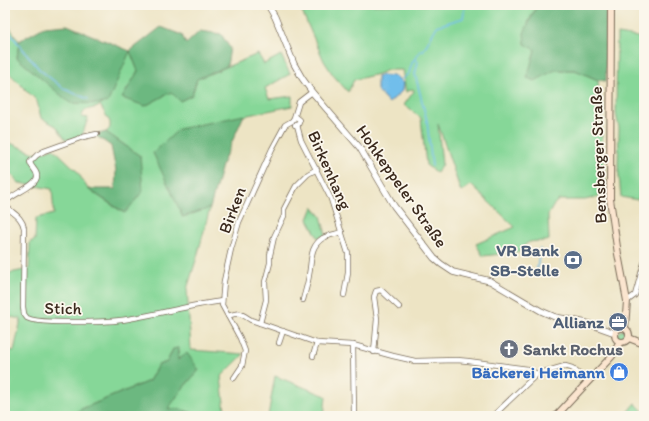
<svg xmlns="http://www.w3.org/2000/svg" width="649" height="421" viewBox="0 0 649 421" font-family="Itim,sans-serif">
<style>
.green{fill:#86d798;stroke:#60805b}
.forest{fill:#6cb880;stroke:#54714f}
.water{fill:#71beeb;stroke:#567484}
.lines{fill:none;stroke-linecap:round;stroke-linejoin:round}
.stream{stroke:#71beeb;stroke-width:1.5}
.minor-casing{stroke:#796b58;stroke-width:6}
.tertiary-casing{stroke:#796b58;stroke-width:7}
.secondary-casing{stroke:#796b58;stroke-width:8}
.minor{stroke:#fff;stroke-width:4.5}
.tertiary{stroke:#fff;stroke-width:5.5}
.secondary{stroke:#fbe5cf;stroke-width:6}
.labels{text-anchor:middle;dominant-baseline:central;stroke-width:3.5;stroke-linejoin:round;paint-order:stroke}
.street-label{font-size:17px;fill:#3b2a1e;stroke:#fbf7ec}
.service-label{font-size:17px;font-weight:bold;fill:#4e5e75;stroke:#fbf7ec;text-anchor:end}
.worship-label{font-size:17px;font-weight:bold;fill:#5b616d;stroke:#fbf7ec;text-anchor:start}
.shop-label{font-size:17px;font-weight:bold;fill:#366cbe;stroke:#fbf7ec;text-anchor:end}
</style>
<rect width="100%" height="100%" fill="#fbf7ec"/>
<filter id="ink" filterUnits="userSpaceOnUse"><feTurbulence type="fractalNoise" baseFrequency=".025" numOctaves="2"/><feDisplacementMap in="SourceGraphic" scale="8" xChannelSelector="R" yChannelSelector="G"/><feConvolveMatrix kernelMatrix="1 2 1 2 8 2 1 2 1" color-interpolation-filters="sRGB"/></filter>
<filter id="wash" filterUnits="userSpaceOnUse"><feTurbulence type="fractalNoise" baseFrequency=".012" numOctaves="4" result="noise"/><feDisplacementMap in="SourceGraphic" scale="16" xChannelSelector="R" yChannelSelector="G"/><feGaussianBlur stdDeviation="0.9" result="paint"/><feColorMatrix in="noise" values="0 0 0 0 0 0 0 0 0 0 0 0 0 0 0 0 0 1.4 0 .05"/><feComposite in="paint" operator="in"/></filter>
<g filter="url(#wash)">
<rect width="100%" height="100%" fill="#ede4c4"/>
<g class="green">
<path d="M299 5H537L528 23 556 66 542 76 555 70H575L598 80 606 195 585 200H559L555 203 548 215 549 240C542 243 532 239 526 244 524 245 522 250 520 252L483 256 476 244 515 227 471 185 461 192 438 124 442 164 437 173 426 165 421 118 404 105 414 91 413 89 406 92 402 70H388L378 74 354 80 348 92 333 75 324 61Z"/>
<path d="M5 21 19 41 17 58 130 51 138 71 145 106 171 92 180 101 192 95 197 79 258 54 264 64 281 55 290 74 265 88 269 99 292 96V106L180 129 182 217 210 208 197 257 187 289 191 350 244 354 221 377 225 411 252 416H193V413L179 409H167L183 388 199 370 178 361V348L173 349 167 362 158 365 149 381 79 410 72 416H5V349L14 351 21 319 5 316V274L29 269 30 242 35 240 36 218 54 214 52 189 19 183 10 173 5 174V141L37 154 53 148 77 171 88 189 124 213 140 156 106 132 110 128V122L100 105 98 107 85 110 81 117 88 118 82 136 68 141 66 140 56 126 41 118 37 101 5 69Z"/>
<path d="M617 34 644 38V185L638 200 621 197 618 166 619 128 616 114Z"/>
<path d="M313 207 321 216 326 235 318 238 308 219Z"/>
<circle cx="622" cy="335" r="4.5"/>
<path d="M275 376 326 396 324 416H268Z"/>
<path d="M635 403 644 412V416H624Z"/>
</g>
<g class="forest">
<path d="M537 5H588L596 8 597 5H606V81L598 80 575 70H555L535 81 527 78 535 50 525 44 524 33Z"/>
<path d="M67 25 130 51 161 27 182 35 186 44 200 31 221 34 230 48 227 66 197 79 192 95 180 101 171 92 145 106 122 98 138 71 130 51 108 102 99 104 70 103 17 58 19 41 44 27Z"/>
<path d="M244 115 223 162 210 208 183 217 153 153 179 129Z"/>
<path d="M106 132 140 156 143 191 125 213 88 189H115L116 171 111 146 95 135Z"/>
<path d="M178 348V360L187 353 199 370 183 388 168 409H179L193 413V416H72L79 410 149 381 158 365 167 362 173 349Z"/>
</g>
<path class="water" d="M381 75 396 76 403 83 402 91 389 103 377 90V77Z"/>
<g class="lines">
<g class="stream">
<path d="M5 27 39 69 64 89 88 99"/>
<path d="M402 79 409 73 412 63 415 59"/>
<path d="M432 166 427 121 415 74 418 62 415 59 420 51H423L437 26 463 18 465 5"/>
<path d="M537 269 540 249"/>
</g>
</g>
</g>
<g filter="url(#ink)">
<g class="lines">
<defs>
<g id="minor">
<path d="M295 116 300 120 298 125H295"/>
<path d="M297 125 301 140 331 199 348 253V273L344 295"/>
<path d="M5 203C8 213 21 213 24 228L23 307 24 314 27 318C38 323 51 321 63 322 85 322 107 323 128 319 160 314 190 305 222 301"/>
<path d="M5 203C9 195 38 186 37 176 37 170 31 168 30 162L37 155 44 151 83 137 97 134"/>
<path d="M303 300C305 292 308 283 309 275 312 261 309 247 323 238 329 235 336 234 342 232"/>
<path d="M627 301 635 295 644 263"/>
<path d="M228 316C242 311 240 314 251 320L317 343 353 345 393 356 415 361 457 360 468 361 528 369 537 374"/>
<path d="M260 323 266 300 265 282 270 263V255L274 237 284 216V209L296 186 308 174 317 169"/>
<path d="M279 343 283 331"/>
<path d="M353 345 354 416"/>
<path d="M374 352 377 319 374 297 376 291 381 290 399 307"/>
<path d="M313 356 317 343"/>
<path d="M234 378 242 366 245 351 240 338 222 305 224 281 231 249 239 222 272 149 285 125 292 121 294 118 299 102 312 92"/>
<path d="M493 416 537 374 565 366 572 368 588 382"/>
</g>
<path id="tertiary" d="M268 5 275 17 294 64 302 78 312 92 360 148 394 206 434 258 441 264 453 272 490 281 541 311 555 317 587 323 615 333"/>
<g id="secondary">
<path d="M611 5 610 199 618 254 627 301 625 328"/>
<circle cx="622" cy="335" r="7"/>
<path d="M629 338 644 344"/>
<path d="M556 416 612 356 620 342"/>
</g>
</defs>
<use href="#minor" class="minor-casing"/>
<use href="#tertiary" class="tertiary-casing"/>
<use href="#secondary" class="secondary-casing"/>
<use href="#minor" class="minor"/>
<use href="#tertiary" class="tertiary"/>
<use href="#secondary" class="secondary"/>
</g>
</g>
<defs>
<symbol id="bank-disc" viewBox="-11 -11 22 22"><circle r="9.5" fill="#5c6f8a" stroke="#fbf7ec"/><path d="M-6-4H6V4H-6ZM0-2.3a2.3 2.3 0 1 0 0 4.6a2.3 2.3 0 1 0 0-4.6Z" fill="#fff"/></symbol>
<symbol id="office-disc" viewBox="-11 -11 22 22"><circle r="9.5" fill="#5c6f8a" stroke="#fbf7ec"/><path d="M-6-3h4V-5.5h4V-3h4V5H-6ZM-1-4.5V-3h2v-1.5ZM-6 0V1H6V0Z" fill="#fff"/></symbol>
<symbol id="church-disc" viewBox="-11 -11 22 22"><circle r="9.5" fill="#6b7280" stroke="#fbf7ec"/><path d="M-1.2-6h2.4v3.5h3.3v2.4h-3.3V6h-2.4V-.1h-3.3v-2.4h3.3Z" fill="#fff"/></symbol>
<symbol id="shop-disc" viewBox="-11 -11 22 22"><circle r="9.5" fill="#3f7fe0" stroke="#fbf7ec"/><path d="M-5-2.5h2.3a2.7 3.5 0 0 1 5.4 0H5L5.5 6h-11ZM-1.5-2.5h3a1.5 2.3 0 0 0-3 0Z" fill="#fff"/></symbol>
</defs>
<g fill-rule="evenodd">
<use href="#bank-disc" x="562" y="249" width="22" height="22"/>
<use href="#office-disc" x="607" y="311" width="22" height="22"/>
<use href="#church-disc" x="498" y="338" width="22" height="22"/>
<use href="#shop-disc" x="608" y="361" width="22" height="22"/>
</g>
<g class="labels">
<g class="street-label">
<text transform="translate(598 155) rotate(-92)">Bensberger Straße</text>
<text transform="translate(330 170) rotate(66)">Birkenhang</text>
<text transform="translate(402 186) rotate(55)">Hohkeppeler Straße</text>
<text transform="translate(232 210) rotate(-69)">Birken</text>
<text transform="translate(63 308) rotate(1)">Stich</text>
</g>
<g class="service-label">
<text x="559" y="250">VR Bank<tspan x="559" dy="20">SB-Stelle</tspan></text>
<text x="604" y="322">Allianz</text>
</g>
<g class="worship-label">
<text x="523" y="349">Sankt Rochus</text>
</g>
<g class="shop-label">
<text x="605" y="372">Bäckerei Heimann</text>
</g>
</g>
<rect width="649" height="421" fill="none" stroke="#fbf7ec" stroke-width="20"/>
</svg>
